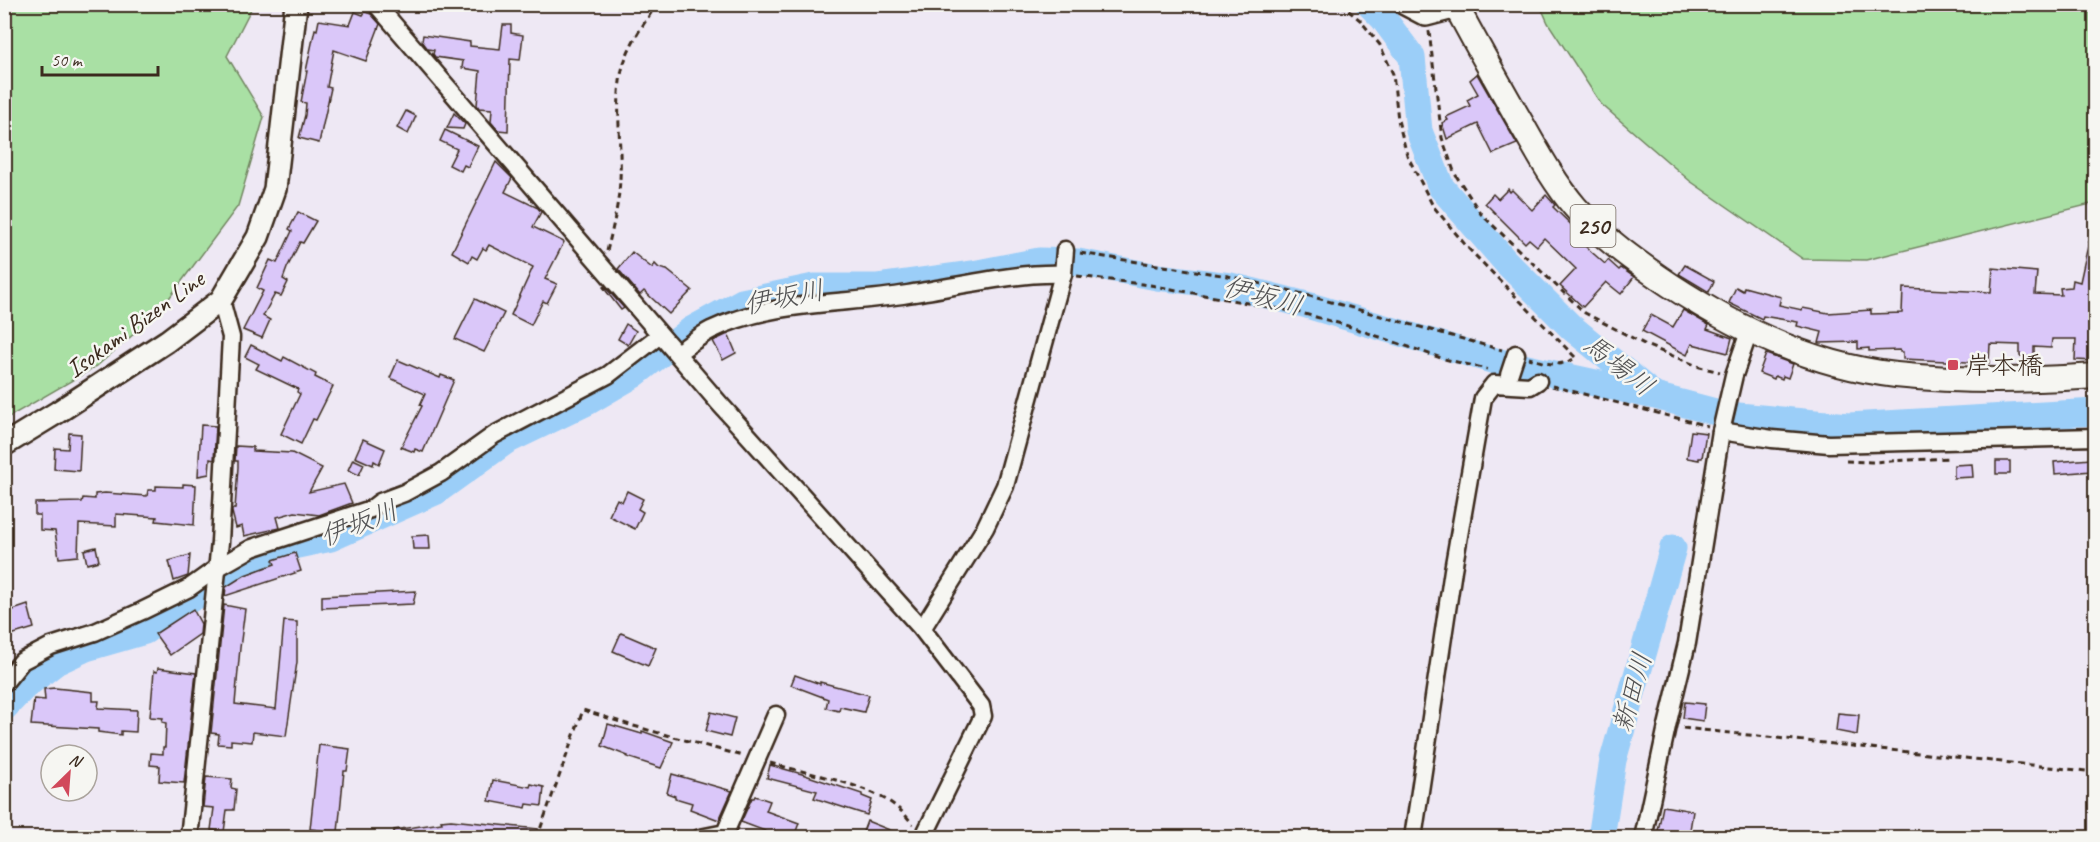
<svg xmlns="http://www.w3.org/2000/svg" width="2100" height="842" viewBox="0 0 2100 842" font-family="Caveat,'Klee One',sans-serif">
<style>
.green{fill:#a9e0a4;stroke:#728561;stroke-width:1.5}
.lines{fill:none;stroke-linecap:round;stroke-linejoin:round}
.river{stroke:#9bcef8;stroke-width:27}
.building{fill:#dac7f9;stroke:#3b2a1e;stroke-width:1.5}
.minor-casing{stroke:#3b2a1e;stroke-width:21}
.major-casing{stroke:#3b2a1e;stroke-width:26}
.highway-casing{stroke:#3b2a1e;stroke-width:28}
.path{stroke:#3b2a1e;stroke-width:3;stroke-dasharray:6 4.5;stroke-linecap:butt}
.minor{stroke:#f6f6f2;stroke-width:16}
.major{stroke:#f6f6f2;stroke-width:21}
.highway{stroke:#f6f6f2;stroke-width:24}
.poi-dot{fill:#d1495b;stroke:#f6f6f2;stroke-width:2}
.labels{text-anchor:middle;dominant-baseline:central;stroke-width:5;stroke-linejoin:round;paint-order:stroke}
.shield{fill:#f6f6f2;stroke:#73675e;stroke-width:1.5}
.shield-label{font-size:24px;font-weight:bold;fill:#3b2a1e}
.street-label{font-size:26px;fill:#3b2a1e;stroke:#f6f6f2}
.poi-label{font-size:26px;fill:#3b2a1e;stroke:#f6f6f2;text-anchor:start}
.water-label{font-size:27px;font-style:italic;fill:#535354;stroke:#f6f6f2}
</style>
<rect width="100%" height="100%" fill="#eee8f4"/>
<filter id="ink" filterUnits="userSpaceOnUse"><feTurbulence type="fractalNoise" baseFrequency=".0167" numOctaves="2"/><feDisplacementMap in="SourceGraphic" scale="12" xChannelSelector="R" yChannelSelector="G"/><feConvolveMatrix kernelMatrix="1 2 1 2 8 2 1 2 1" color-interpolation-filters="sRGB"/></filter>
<g filter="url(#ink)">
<g class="green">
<path d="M4 5H253L227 56 264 117 238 206 158 313 97 366 9 417 4 414Z"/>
<path d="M1540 5H2095V203L1866 260 1803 259 1690 181 1601 104 1548 23Z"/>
</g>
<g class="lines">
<g class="river">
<path d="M1369 4 1383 18 1412 57 1419 131 1441 187 1505 261 1571 327 1652 394"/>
<path d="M4 708 25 686 56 662 86 648 145 631 181 604 288 547 331 538 435 492 506 441 587 402 635 374 691 330 742 302 814 287H878L973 274 1039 261 1078 262 1157 277 1231 286 1307 305 1495 361 1655 396 1727 415 1849 426 2096 412"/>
<path d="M1601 838 1613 760 1673 548"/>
</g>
</g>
<g class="building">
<path d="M355 12 363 15 365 12 371 14 380 24 366 61 334 50 327 87 331 88 319 143 299 138 305 115 306 103 301 102 307 71H306L315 29 317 30 319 20 350 25Z"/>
<path d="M503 25H511V33L523 35 520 60 510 59 508 131 498 130 491 122 492 109 479 108 477 105 480 71 462 68 463 61 435 57 433 54 434 50 428 49 422 41 423 35 470 42V46L500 49Z"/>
<path d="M1477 74 1517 144 1493 154 1478 124 1447 139 1442 123 1448 120 1446 117 1470 106 1467 100 1478 94 1470 80Z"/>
<path d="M406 111 416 116 408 134 397 128Z"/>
<path d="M454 113 465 124 463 129 447 128Z"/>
<path d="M445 130 478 146 468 167 464 165 461 171 449 165 457 149 440 141Z"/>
<path d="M496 162 512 178 505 192 538 208 541 212 533 227 564 242 545 279 557 284 547 303 543 301 531 325 511 315 533 267 489 245 486 250 483 248 477 259 472 256 469 262 452 252Z"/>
<path d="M1508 189 1510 192 1512 190 1532 210 1546 195 1555 205 1553 207 1590 243 1586 247 1605 264 1608 260 1619 270 1621 268 1634 277 1621 294 1606 282 1583 307 1560 286 1576 269 1544 238 1537 246 1529 239 1525 243 1485 203 1493 194 1498 199Z"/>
<path d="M298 212 316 221 303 243 300 242 287 268 283 279 288 282 281 296 275 294 263 316 270 320 262 338 243 330 263 291 257 288 270 260 277 263 292 231 289 229Z"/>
<path d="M2090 236 2096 237V361L2075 360 2076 339H2052L2051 348 2034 347V357L2020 356V345L1990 344 1989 363 1903 359V352H1900V350L1869 351V348L1858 349V342L1819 343 1822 332 1797 326 1798 322 1763 316 1762 319 1729 303 1736 287 1743 291 1744 287 1781 297 1779 305 1802 310 1803 308 1828 313 1871 310V314L1902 313 1903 288 1991 292 1993 268 2037 272 2035 294 2061 295 2060 288 2072 287 2073 280 2080 282Z"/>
<path d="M632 252 652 268 655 264 659 268 667 270 692 290 669 314 644 291 640 295 618 269Z"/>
<path d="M1685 265 1714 281 1709 292 1679 274Z"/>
<path d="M604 286 624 308 621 310 603 287Z"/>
<path d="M475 299 504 313 484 352 455 339Z"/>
<path d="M1683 310 1709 325 1707 329 1732 338 1728 353 1692 344 1687 355 1642 331 1651 315 1673 327Z"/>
<path d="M626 324 636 331 628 345 618 339Z"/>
<path d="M728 334 736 353 723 360 713 341Z"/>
<path d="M251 345 282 361 284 357 316 374 315 377 333 386 316 420 313 419 301 444 281 434 300 394 297 392 298 389 256 369 259 364 245 357Z"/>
<path d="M1766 354 1793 364 1788 378 1783 376 1782 379 1775 376 1774 379 1759 373Z"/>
<path d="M398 360 440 378 441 375 454 380 423 452 415 449 414 452 401 447 422 406 420 405 425 394 390 378Z"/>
<path d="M201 425 216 426 214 460 210 459 209 474 198 476Z"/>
<path d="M1691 431 1706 433 1702 458H1699V460L1687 458Z"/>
<path d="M69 433 81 434 79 471 54 469 55 448 68 449Z"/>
<path d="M363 439 385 449 379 464 374 461 373 465 355 457Z"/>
<path d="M236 446 253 447V451L292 453 322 468 309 492 344 484 352 503 319 515 295 512 277 517 280 528 244 536 242 526 236 528 232 512V509H235L238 467V461H235Z"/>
<path d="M353 459 364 464 359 475 348 470Z"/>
<path d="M2091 459 2092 471 2055 474 2054 462Z"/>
<rect x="1996" y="461" width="14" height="13"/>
<path d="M1972 464 1973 477 1954 478V465Z"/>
<path d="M183 484 196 485 194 525 156 521 157 517 116 514V526L79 524 78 556 59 558 55 531 40 530V515H35V503L82 502 83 498 95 499V494L105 493 147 496 148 490H156V486L183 487Z"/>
<path d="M627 491 643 499 638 509 643 512 635 529 609 516 617 499 622 502Z"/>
<path d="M429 535 430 549H413L412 536Z"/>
<path d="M96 547 99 561 87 564 84 550Z"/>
<path d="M295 553 301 571 225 596 226 587 245 575 275 564 273 560Z"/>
<path d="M190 555 188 576 174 581 169 561Z"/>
<path d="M416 591 413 604 322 608V596Z"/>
<path d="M28 605 34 628 4 637V613Z"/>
<path d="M224 605 245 609 240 648 235 704 276 709 284 621 297 622V662L286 736 253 732 252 742 231 740V745L218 744 219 734 211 733Z"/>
<path d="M193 609 201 624 200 634 170 655 155 634Z"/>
<path d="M621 633 656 648 648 666 613 651Z"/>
<path d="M158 668 196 673 184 783 159 781 160 766 150 765 151 753 163 754V747H165L166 723 162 722 163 718 150 717 154 671 157 672Z"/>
<path d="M795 675 820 684V682L869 695 864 712 840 707 839 711 826 708 828 699 791 685Z"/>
<path d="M55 688 93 692V701H99L98 708 137 710 136 732 121 731V735L98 732V729L31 725 34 699 45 700 44 689Z"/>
<path d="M1685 702 1705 704 1703 721 1683 718Z"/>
<path d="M711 712 735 718 730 737 706 731Z"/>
<path d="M1838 713 1859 715 1857 735 1836 731Z"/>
<path d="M608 724 642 734V731L673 742 661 768 627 757 628 756 602 746Z"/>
<path d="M319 745 350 749 347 771H344L338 832 310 829Z"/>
<path d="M770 765 802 774 862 794V796L872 800 867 815 814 798 817 791 767 778Z"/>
<path d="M672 774 732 791 719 820 690 809 692 803 675 798V796L667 793Z"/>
<path d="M206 777 232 779 231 788 236 789 234 810H227L224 832 211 830 214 808 203 807Z"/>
<path d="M493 780 530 787 531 784 544 787 542 806 527 804 526 808 489 801Z"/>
<path d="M755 796 770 801 766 811 799 823 794 837H781L741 822 752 798H754Z"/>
<path d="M1663 806 1693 811 1689 836 1658 831Z"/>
<path d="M451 820 538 829V837H394V830L442 823 441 821Z"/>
<path d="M867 821 907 837H861Z"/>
</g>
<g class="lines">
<defs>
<g id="minor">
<path d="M376 4 719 403 922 629 981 706 983 716 923 838"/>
<path d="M677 353C688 346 699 336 711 330 773 300 842 305 908 294 955 287 1016 272 1063 274"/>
<path d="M1509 375 1516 354"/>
<path d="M1721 431 1772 439 1829 444 2096 437"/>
<path d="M922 629 985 528 1005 486 1063 274 1065 250"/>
<path d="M4 683 22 661 51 646 95 632 142 611 189 588 217 568 252 548 371 509 380 502 404 493 441 473 494 435 608 375 660 335"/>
<path d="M189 838 220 542 231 337 221 300"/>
<path d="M700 838 725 833 776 715"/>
<path d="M1413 838 1453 570 1483 398 1494 384 1530 386 1538 381"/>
<path d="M1643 838 1667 726 1687 643 1721 431 1734 375 1749 332"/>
</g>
<g id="major">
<path d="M1405 4 1426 15 1457 7"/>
<path d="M4 445 58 412 167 341 221 300 258 237 275 189 296 4"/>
</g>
<path id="highway" d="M1455 4C1475 42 1496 79 1517 116 1535 147 1552 180 1575 207 1602 238 1636 262 1670 285 1737 329 1815 366 1896 375 1962 382 2029 381 2096 376"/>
</defs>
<use href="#minor" class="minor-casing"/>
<use href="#major" class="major-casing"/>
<use href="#highway" class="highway-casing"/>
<g class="path">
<path d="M1340 4 1360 20 1380 45 1393 74 1398 120 1407 155 1433 206 1468 248 1576 358C1556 368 1549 364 1529 358"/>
<path d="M1429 31 1442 138 1455 174 1481 214 1585 313 1648 346 1700 367 1720 372"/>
<path d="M607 251C613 227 619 203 620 179 622 144 613 91 625 60 632 40 645 22 657 4"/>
<path d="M1080 253 1228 276 1292 291 1502 350"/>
<path d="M1077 276 1150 285 1301 313 1345 325 1444 359 1487 369"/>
<path d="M1552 386 1708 426"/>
<path d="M1846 461 1871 462 1950 458"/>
<path d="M1683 728 2096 772"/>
<path d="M770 763C806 773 874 785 900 810 905 814 909 820 913 824"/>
<path d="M537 838 583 710 630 725 743 756"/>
</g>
<use href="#minor" class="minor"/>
<use href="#major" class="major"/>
<use href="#highway" class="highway"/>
</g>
</g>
<rect class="poi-dot" x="1947" y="359" width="12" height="12" rx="3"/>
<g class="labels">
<rect class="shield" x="1570.5" y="205" width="45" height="42" rx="4.5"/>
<g class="shield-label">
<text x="1593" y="226">250</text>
</g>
<g class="street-label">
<text transform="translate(135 324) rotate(-36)">Isokami Bizen Line</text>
</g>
<g class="poi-label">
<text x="1965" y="365">岸本橋</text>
</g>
<g class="water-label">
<text transform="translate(1263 296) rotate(15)">伊坂川</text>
<text transform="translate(784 297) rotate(-11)">伊坂川</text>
<text transform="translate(1619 365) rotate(38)">馬場川</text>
<text transform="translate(359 523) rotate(-21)">伊坂川</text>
<text transform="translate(1632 692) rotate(-74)">新田川</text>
</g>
</g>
<rect width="2100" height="842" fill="none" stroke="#f6f6f2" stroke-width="24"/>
<rect x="12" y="12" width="2076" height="818" fill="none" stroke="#3b2a1e" stroke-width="2" filter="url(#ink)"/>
<g transform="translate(69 773) rotate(25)"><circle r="28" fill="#f6f6f2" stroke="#aba49d" stroke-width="1.5"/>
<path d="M0-4.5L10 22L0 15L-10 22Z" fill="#d1495b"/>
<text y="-9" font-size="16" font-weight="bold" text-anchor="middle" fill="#3b2a1e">N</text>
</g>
<path d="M42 66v9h116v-9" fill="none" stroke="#3b2a1e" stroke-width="3"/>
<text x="51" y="66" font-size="18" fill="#3b2a1e" stroke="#f6f6f2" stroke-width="4.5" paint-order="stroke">50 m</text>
</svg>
